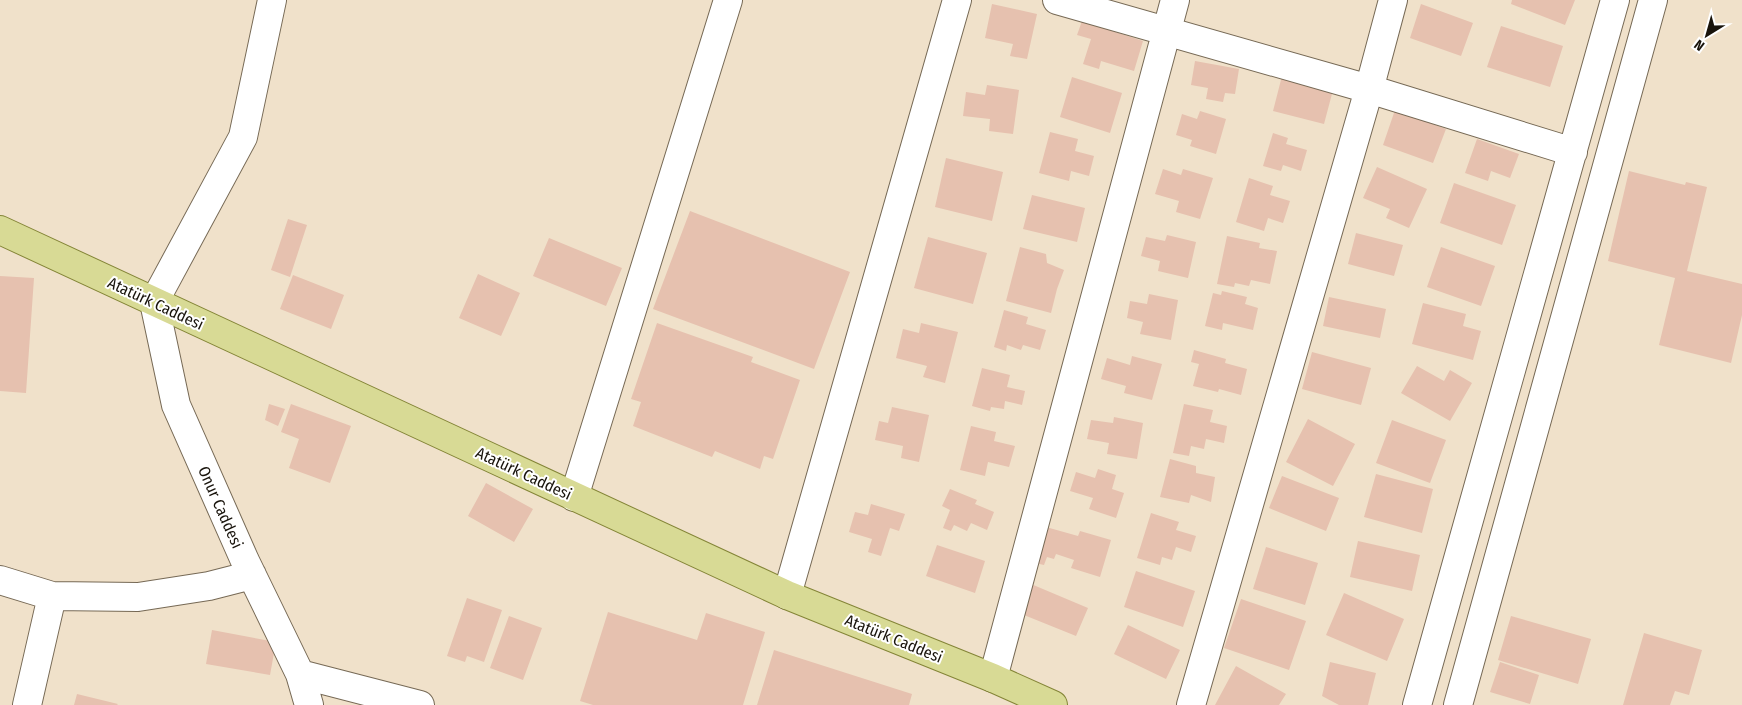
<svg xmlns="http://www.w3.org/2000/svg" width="1742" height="705" viewBox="0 0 1742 705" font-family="'Fira Sans Condensed',sans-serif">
  <rect width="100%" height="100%" fill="#f0e1ca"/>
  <path fill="#e6c1af" d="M1512 0H1575L1565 25 1511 4Z
    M992 4 1037 14 1027 59 1010 56 1013 44 985 38Z
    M1421 4 1473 23 1461 56 1410 38Z
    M1082 21 1143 41 1134 71 1101 61 1099 69 1083 64 1091 39 1077 35Z
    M1501 26 1563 46 1550 87 1487 67Z
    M1195 61 1239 69 1235 94 1225 93 1223 102 1206 99 1208 88 1191 85Z
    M1282 76 1333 90 1324 124 1273 111Z
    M1072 77 1122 93 1110 133 1060 117Z
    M987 85 1019 90 1013 134 989 131 990 119 963 116 966 92 985 95Z
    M1395 110 1446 129 1433 163 1383 145Z
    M1200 111 1226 119 1216 154 1190 146 1192 140 1176 135 1182 114 1197 119Z
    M1050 132 1078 139 1075 151 1094 156 1089 176 1071 171 1069 181 1039 173Z
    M1273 133 1288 138 1286 144 1307 150 1301 171 1283 165 1281 171 1263 166Z
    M1477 139 1519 154 1510 178 1491 171 1488 181 1465 173Z
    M946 158 1003 172 992 221 935 207Z
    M1377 167 1427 189 1409 228 1386 218 1390 209 1363 198Z
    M1163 169 1181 175 1183 169 1213 178 1200 219 1176 212 1179 201 1155 194Z
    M1629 171 1685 185 1686 182 1707 187 1687 271 1742 284V315L1731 363 1659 345 1675 278 1608 261Z
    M1249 178 1273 186 1270 195 1290 201 1283 223 1268 218 1264 231 1236 222Z
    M1454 183 1516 205 1502 245 1440 223Z
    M1032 195 1085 208 1077 242 1023 229Z
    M690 211 850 272 814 369 653 309Z
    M288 219 307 225 290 277 271 270Z
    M1356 233 1403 245 1394 276 1348 264Z
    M1167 235 1196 242 1188 278 1158 271 1160 261 1141 256 1146 237 1165 241Z
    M1227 236 1260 243 1259 248 1277 251 1270 284 1251 280 1249 286 1235 283 1234 287 1217 284Z
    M928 237 987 253 973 304 914 288Z
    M549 238 622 268 606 306 533 276Z
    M1020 247 1046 254 1047 263 1064 270 1057 289 1051 313 1006 301Z
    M1441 247 1495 266 1481 306 1427 287Z
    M478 274 520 293 501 336 459 318Z
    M293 275 344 295 331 329 280 309Z
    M0 276 34 278 26 393 0 391Z
    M1222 291 1247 297 1245 304 1258 308 1253 330 1223 323 1222 330 1205 326 1213 293 1221 295Z
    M1149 294 1178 300 1171 340 1140 334 1143 322 1127 318 1130 301 1147 304Z
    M1329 297 1386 309 1380 338 1323 326Z
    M1423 303 1466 314 1463 326 1481 331 1473 360 1412 344Z
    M1004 310 1028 317 1026 324 1046 330 1040 350 1023 345 1021 350 1007 345 1006 351 994 347Z
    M657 323 753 357 751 362 800 380 773 459 764 456 760 469 715 451 712 457 633 426 641 402 631 399Z
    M921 323 958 332 945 383 923 377 927 366 896 358 903 329 919 333Z
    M1194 350 1226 359 1225 363 1247 369 1241 395 1219 389 1218 392 1193 386 1199 364 1191 362Z
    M1312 352 1371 368 1361 405 1302 389Z
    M1132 356 1162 364 1152 400 1124 393 1126 386 1101 379 1107 358 1130 365Z
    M1417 366 1444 381 1450 370 1472 383 1450 421 1401 393Z
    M982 368 1010 375 1007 387 1025 391 1022 405 1005 401 1004 409 991 407 990 411 972 406Z
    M269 404 285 409 278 426 265 420Z
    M291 404 351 426 330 483 289 468 299 439 281 432Z
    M1184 404 1213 410 1210 422 1227 426 1224 443 1206 439 1204 449 1191 446 1189 456 1173 453Z
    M892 407 929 415 919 462 901 458 903 446 875 440 879 421 888 423Z
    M1114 417 1143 423 1137 459 1107 454 1109 443 1087 439 1091 420 1113 423Z
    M1308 419 1355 444 1333 486 1286 462Z
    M1392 420 1446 440 1430 483 1376 463Z
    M971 426 996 432 994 441 1015 446 1009 467 988 462 985 476 960 470Z
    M1170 459 1196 466V473L1215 477 1211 502 1191 495 1189 503 1160 497Z
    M1098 469 1116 475 1112 489 1124 493 1116 518 1089 509 1093 498 1070 491 1076 472 1095 478Z
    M1376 474 1433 489 1422 533 1364 517Z
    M1282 476 1339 498 1326 531 1269 508Z
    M486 483 533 509 514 542 468 516Z
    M950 489 977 500 975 504 994 512 987 530 971 523 967 531 954 525 951 531 943 528 950 510 942 506Z
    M871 504 905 514 899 531 890 528 881 556 868 552 872 539 849 532 855 512 868 515Z
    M1151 513 1179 522 1176 530 1196 536 1191 552 1176 547 1172 560 1162 557 1160 565 1137 558Z
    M1046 527 1078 536 1080 531 1111 540 1100 577 1071 568 1074 560 1056 554 1054 559 1047 557 1044 565 1035 563Z
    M1358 541 1420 555 1412 591 1350 577Z
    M937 545 985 561 975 593 926 576Z
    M1266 547 1318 563 1305 605 1253 589Z
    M1136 571 1195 591 1183 627 1124 607Z
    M1031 584 1088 608 1076 636 1019 613Z
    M1344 593 1404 619 1387 661 1326 635Z
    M467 598 502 610 484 662 467 656 465 662 447 656Z
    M1241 599 1306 621 1289 670 1224 648Z
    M608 612 697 640 706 613 765 632 743 705H593L580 701Z
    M509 616 542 628 523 680 490 668Z
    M1511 616 1591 639 1578 684 1498 660Z
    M1128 625 1180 650 1166 679 1114 654Z
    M212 630 276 642 270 675 206 664Z
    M1644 633 1702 650 1689 695 1675 691 1670 705H1623Z
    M774 650 912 694 909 705H757Z
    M1330 662 1376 673 1368 705H1339L1322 696Z
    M1500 662 1539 675 1530 704 1490 692Z
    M1236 666 1286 694 1279 705H1215Z
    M77 694 118 704 117 705H74Z"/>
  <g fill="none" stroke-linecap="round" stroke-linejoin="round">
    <g stroke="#766955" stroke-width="30">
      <path id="minor" d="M272 0 243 137 154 302 176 405 245 561 300 674 309 705
        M1057 0 1369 89 1573 152
        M574 497 728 0
        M0 580 52 596 138 597 209 586 252 575
        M787 595 957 0
        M300 674 420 705
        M993 678 1175 0
        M27 705 52 596
        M1191 705 1370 86 1393 0
        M1417 705 1615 0
        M1458 705 1653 0"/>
    </g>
    <g stroke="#848537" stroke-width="30">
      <path id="major" d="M0 230 787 595 993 678 1053 705"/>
    </g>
    <use href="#minor" stroke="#fff" stroke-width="28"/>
    <use href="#major" stroke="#d8da95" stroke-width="28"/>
  </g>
  <g text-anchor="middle" stroke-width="4" stroke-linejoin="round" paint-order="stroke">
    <g font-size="16" fill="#18130b" stroke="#fff">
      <text transform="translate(156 303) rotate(25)" y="6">Atatürk Caddesi</text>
      <text transform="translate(524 473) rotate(25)" y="6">Atatürk Caddesi</text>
      <text transform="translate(221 507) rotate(66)" y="6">Onur Caddesi</text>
      <text transform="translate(894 638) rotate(22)" y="6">Atatürk Caddesi</text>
    </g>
  </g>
  <g transform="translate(1707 35) rotate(217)" stroke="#ffffff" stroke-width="4" paint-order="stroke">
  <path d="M0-4L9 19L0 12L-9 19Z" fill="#18130b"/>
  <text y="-8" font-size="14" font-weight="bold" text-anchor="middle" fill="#18130b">N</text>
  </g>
</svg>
